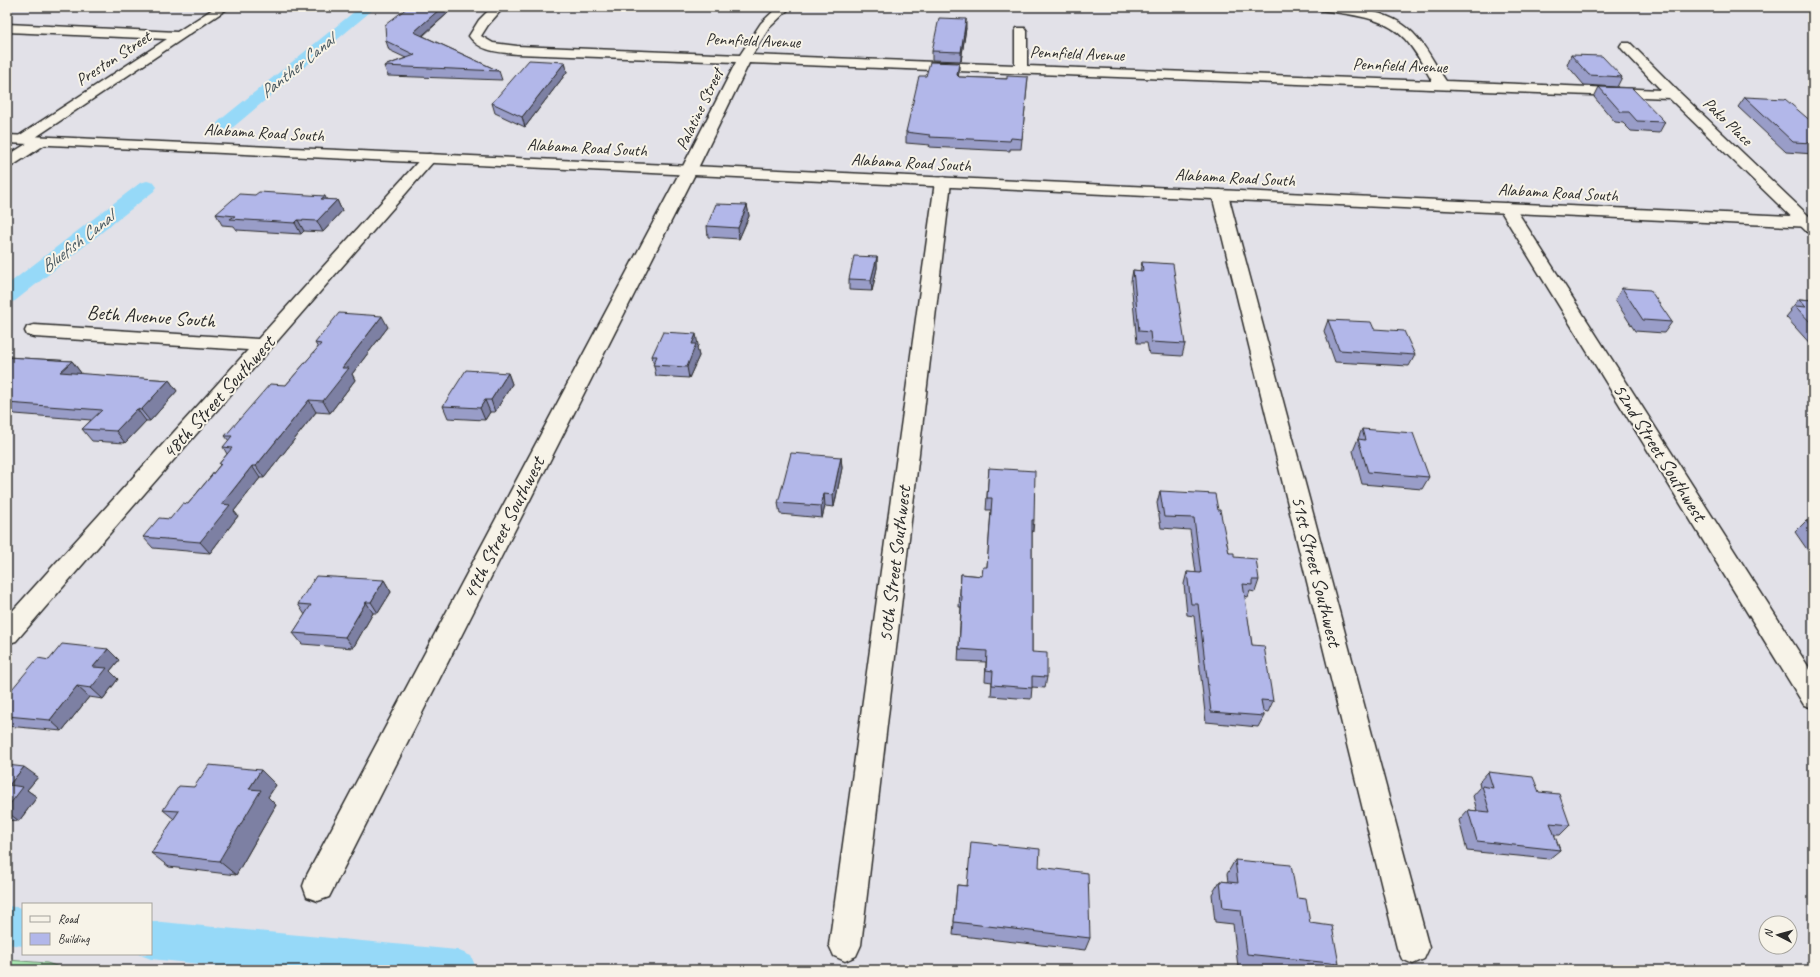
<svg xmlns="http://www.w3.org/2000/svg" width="1820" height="977" viewBox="0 0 1820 977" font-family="Caveat,sans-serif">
  <rect width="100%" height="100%" fill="#e2e1e8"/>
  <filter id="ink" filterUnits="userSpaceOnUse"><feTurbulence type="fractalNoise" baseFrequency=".025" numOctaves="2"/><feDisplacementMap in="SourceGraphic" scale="8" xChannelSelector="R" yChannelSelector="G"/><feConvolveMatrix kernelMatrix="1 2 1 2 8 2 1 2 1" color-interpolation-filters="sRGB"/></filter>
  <g filter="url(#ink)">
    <path fill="#abebb3" stroke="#6b8b6f" d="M7 960 47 963 69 970H7Z"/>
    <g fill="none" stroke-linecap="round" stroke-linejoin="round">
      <path fill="#96d9f8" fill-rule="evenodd" d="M360 7H376L231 129 225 130 219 129 216 125 219 121Z
        M147 181 154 183 157 187 154 191 15 301 7 303V285L140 183Z
        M7 906 23 908V946L7 944Z
        M151 921 457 950 471 956 477 970H257L151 959 138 954H151Z"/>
      <g stroke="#2b2b2b" stroke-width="3">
        <path id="street" d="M216 7H230L27 143H17L15 140 17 137 167 39 7 32V24L177 32Z
          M492 7H504L488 25 481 36 493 43 517 46 740 55 761 23 778 7H791L769 28 752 55 1015 65V31L1017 28H1025L1027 31V66L1432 81C1424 67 1416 51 1405 39 1384 16 1350 15 1321 10L1315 7C1348 7 1389 8 1413 33 1427 47 1435 65 1446 81L1661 90 1622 49 1620 46 1622 43H1630L1678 91 1813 220V234L1807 232 1669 98 749 63 697 170 329 897 318 901 307 897 303 886 307 875 681 170 736 62 517 54C499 52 480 52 469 36L479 20Z
          M41 137 46 138 48 141 46 144 12 166 7 167V156L36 138Z
          M429 154 434 155 436 158 434 161 16 641 7 644V617L248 350 34 337 27 335 25 331 27 327 34 325 258 339 424 155Z
          M943 177 948 179 951 182 861 945 856 956 845 961 834 956 829 945 935 182 938 179Z
          M1220 190 1226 192 1228 195 1429 948 1424 959 1413 964 1402 959 1397 948 1212 195 1214 192Z
          M1507 203 1513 205 1515 208 1813 674V708L1804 705 1499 208 1501 205Z"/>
      </g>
      <g stroke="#2b2b2b" stroke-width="3">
        <path id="secondary" d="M7 135 1813 217V227L7 143Z"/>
      </g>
      <use href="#street" fill="#f7f3e8" fill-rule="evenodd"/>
      <use href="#secondary" fill="#f7f3e8" fill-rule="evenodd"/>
    </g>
    <path fill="#999dc8" stroke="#2b2b2b" d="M408 7H447L448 13 423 36 499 71 502 80 388 76 384 66 406 58 389 50 386 41Z
      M966 28 961 61 932 60V51Z
      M1571 55 1622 77 1617 87 1584 85 1567 65Z
      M565 62 567 72 525 127 495 113 492 103Z
      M959 63 958 76 959 77 1007 79 1028 77 1021 149H1010V151L929 147 930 145 906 143V132L926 76Z
      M1599 87 1665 122 1659 133 1631 131 1623 123 1615 122 1594 97Z
      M1745 97 1813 123V154L1786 152 1738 107Z
      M327 200H337L342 211 323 232 304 231 301 234 237 230 234 226 222 225 216 214Z
      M747 205 749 216 739 239 708 237 707 226Z
      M877 257V268L872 291 849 290V279Z
      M1142 262 1185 344 1182 356 1149 354 1147 343H1137L1131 281 1133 270 1140 271Z
      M1622 288 1672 322 1664 333 1635 331 1615 300Z
      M1799 299 1813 300V347L1786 317 1791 311 1790 310Z
      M1328 320 1374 329 1415 355 1409 366 1335 362 1324 331Z
      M388 327 352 374 355 380 330 413 316 412 264 478H260L234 511 238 516 210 553 153 548 143 537 170 519 188 504 220 465 219 464 227 454 223 447 229 441 225 436 286 385 318 348 315 343Z
      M698 345 697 348 699 356 689 378 656 376 652 356Z
      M7 357 72 361 81 373 80 374 169 380 177 391 150 421H146L125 443 92 441 82 429 91 420 15 414 10 409 7 408Z
      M508 373 512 384 495 412H490L485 420 448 418 443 406Z
      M1362 429 1429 477 1422 489 1362 484 1353 451Z
      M841 457 842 468 834 507 825 506 822 518 780 514 778 503Z
      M989 468 1034 520 1033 532H1032V652L1047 677 1045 688 1032 687 1031 699 991 696 992 682 985 681 986 662 958 661 961 607H959L961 574 982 576 987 567 991 510H986Z
      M1160 491 1218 510 1229 553 1259 580 1255 592 1250 591 1248 597 1244 596 1252 645 1273 701 1268 712 1263 711 1264 716 1258 727 1206 722 1194 616 1187 615 1184 584 1187 572 1196 573 1190 530 1161 528 1157 503Z
      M1806 521H1813V558L1795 532Z
      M384 580 391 592 378 613H373L353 648 302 644 293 633 305 615 298 604Z
      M108 649 119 660 110 671 118 679 103 699 89 697 62 731 7 726V695L49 660Z
      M7 765 38 777 27 790 37 797 19 821 7 820Z
      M1488 772 1539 792 1570 825 1560 835H1554L1560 850 1549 859 1467 851 1459 820 1468 810 1477 811 1473 796 1480 788 1479 782Z
      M276 785 268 797 276 805 236 875 169 867 151 853 174 819 163 810 194 787Z
      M1235 860 1297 898 1310 923 1339 964 1334 970H1266L1238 967 1233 924 1215 922 1212 894 1220 881 1228 882 1227 874Z
      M1039 867 1090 938 1085 950 953 935 957 885 967 886Z"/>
    <path fill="#7d80a3" stroke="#2b2b2b" d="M442 7H447L448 13 417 40 414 32Z
      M966 19V28L961 61V52Z
      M565 62 567 72 525 127 522 117Z
      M959 63V72L957 85V75Z
      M325 196 330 207 321 199Z
      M337 200 342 211 323 232 317 221Z
      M747 205 749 216 739 239 738 228Z
      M298 220 304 231 301 234 295 223Z
      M877 257V268L872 291 871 280Z
      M382 316 388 327 352 374 355 380 330 413 323 401 342 368Z
      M696 334 698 345 697 348 699 356 689 378 687 367 692 344Z
      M72 361 81 373 70 384 60 372Z
      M508 373 512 384 495 412 491 400Z
      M169 380 177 391 150 421 141 410Z
      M309 400 316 412 264 478 256 466Z
      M485 400 490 412 485 420 480 408Z
      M137 409 146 421 125 443 116 431Z
      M841 457 842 468 834 507 833 495Z
      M252 466 260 478 234 511 238 516 210 553 200 542 222 504Z
      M824 494 825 506 822 518 821 506Z
      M384 580 391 592 378 613 371 602Z
      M366 602 373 613 353 648 345 637Z
      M108 649 119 660 110 671 118 679 103 699 91 688 93 667Z
      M77 686 89 697 62 731 50 720Z
      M24 767 38 777 27 790 37 797 19 821 7 812 9 785Z
      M261 770 276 785 268 797 276 805 236 875 219 861 249 789Z"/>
    <path fill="#b2b7e9" stroke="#2b2b2b" d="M408 7H442L414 32 499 71 384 66 415 55 386 41 385 25Z
      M939 18 966 19 961 52 932 51Z
      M1571 55 1602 56 1622 77 1589 75Z
      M529 60 565 62 522 117 492 103Z
      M930 62 959 63 957 75 959 77 1007 79V76L1028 77 1022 139 1011 138 1010 141 930 137V135L906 132 919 76H926Z
      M1599 87 1632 88 1665 122 1637 121 1629 112H1621Z
      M1745 97 1785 99 1813 123V143L1793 142Z
      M259 192 325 196 321 199 337 200 317 221 298 220 295 223 230 219 235 216 216 214 239 194 255 195Z
      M716 204 747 205 738 228 707 226Z
      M854 256 877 257 871 280 849 279Z
      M1142 262 1173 264 1185 344 1151 342 1150 332 1139 331 1133 270 1143 271Z
      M1622 288 1650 290 1672 322 1643 320Z
      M1799 299 1813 300V325L1795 306 1806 307Z
      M339 313 382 316 342 368H349L323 401 309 400 256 466H252L222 504 230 505 200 542 143 537 159 518 170 519 183 503 188 504 221 464H219L232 448 223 447 232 436H225L270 384 286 385 321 344 315 343Z
      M1328 320 1371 322 1374 329 1404 331 1415 355 1339 350Z
      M663 332 696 334 692 344H696L687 367 653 365 657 356H652Z
      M7 357 72 361 60 372 169 380 141 410 137 409 116 431 82 429 102 410 7 403V401L10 398H7Z
      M466 370 508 373 491 400H485L480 408 443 406Z
      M1362 429 1413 433 1429 477 1368 472 1358 439 1365 440Z
      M791 453 841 457 833 495 824 494 821 506 778 503Z
      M989 468 1035 471 1034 520H1032V652L1047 653V677L1032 676V688L992 685 993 671 986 670 987 651 959 649 962 596 960 595 961 574 982 576 983 567H987L992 498H987Z
      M1160 491 1215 494 1218 510H1220L1229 553H1234V557L1256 559 1259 580H1252V585L1243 584 1252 645 1264 646 1273 701 1261 700 1264 716 1211 712 1198 604H1191L1187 572 1201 573 1194 518 1164 517Z
      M1806 521H1813V530Z
      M316 576 384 580 371 602H366L345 637 293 633 311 605 298 604Z
      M62 644 108 649 93 667 107 668 91 688 77 686 50 720 7 716V695L38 658 49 660Z
      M7 765 24 767 9 785 23 787 7 808Z
      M209 765 261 770 249 789 261 790 219 861 151 853 179 811 163 810 179 786 194 787Z
      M1488 772 1533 777 1539 792 1559 794 1570 825 1550 823 1560 850 1477 841 1468 810 1490 812 1482 786 1493 788Z
      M971 842 1040 849 1039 867 1088 873 1090 938 954 922 957 885 967 886Z
      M1235 860 1291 865 1297 898 1306 899 1310 923 1332 926 1339 964 1247 954 1241 910 1223 908 1220 881 1238 883Z"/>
  </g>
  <g text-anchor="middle" stroke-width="4" stroke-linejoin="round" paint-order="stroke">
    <g font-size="17" fill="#2b2b2b" stroke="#f7f3e8">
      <text transform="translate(753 40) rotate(2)" y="6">Pennfield Avenue</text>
      <text transform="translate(1077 53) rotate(2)" y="6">Pennfield Avenue</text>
      <text transform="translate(113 58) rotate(-33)" y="6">Preston Street</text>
      <text transform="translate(1400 65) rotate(2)" y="6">Pennfield Avenue</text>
      <text transform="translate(699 109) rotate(-64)" y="6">Palatine Street</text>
      <text transform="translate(1728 121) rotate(44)" y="6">Pako Place</text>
      <text transform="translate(264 132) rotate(3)" y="6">Alabama Road South</text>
      <text transform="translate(587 147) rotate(3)" y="6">Alabama Road South</text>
      <text transform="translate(911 162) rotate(3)" y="6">Alabama Road South</text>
      <text transform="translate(1235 177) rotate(3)" y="6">Alabama Road South</text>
      <text transform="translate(1558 192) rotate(3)" y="6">Alabama Road South</text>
    </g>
    <g font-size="18" font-style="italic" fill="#46565e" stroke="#f7f3e8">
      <text transform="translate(297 66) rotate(-39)" y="6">Panther Canal</text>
      <text transform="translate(77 242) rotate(-38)" y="6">Bluefish Canal</text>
    </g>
    <g font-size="20" fill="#2b2b2b" stroke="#f7f3e8">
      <text transform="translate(151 316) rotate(4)" y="7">Beth Avenue South</text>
      <text transform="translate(218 397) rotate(-48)" y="7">48th Street Southwest</text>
      <text transform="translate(1660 452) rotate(58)" y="7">52nd Street Southwest</text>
      <text transform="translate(503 528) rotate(-63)" y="7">49th Street Southwest</text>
      <text transform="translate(894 564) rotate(-83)" y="7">50th Street Southwest</text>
      <text transform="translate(1317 571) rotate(76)" y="7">51st Street Southwest</text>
    </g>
  </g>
  <rect width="1820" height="977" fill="none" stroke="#f7f3e8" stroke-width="24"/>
  <rect x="12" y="12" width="1796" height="953" fill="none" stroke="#2b2b2b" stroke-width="1.5" filter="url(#ink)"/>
  <rect x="22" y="903" width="130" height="52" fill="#f7f3e8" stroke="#a5a39c"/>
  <rect x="30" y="916" width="20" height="6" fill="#f7f3e8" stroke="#a5a39c"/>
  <text x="58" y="923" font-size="12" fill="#2b2b2b">Road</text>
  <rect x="30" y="933" width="20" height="12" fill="#b2b7e9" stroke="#a5a39c"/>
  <text x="58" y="943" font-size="12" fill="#2b2b2b">Building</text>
  <g transform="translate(1778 935) rotate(276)"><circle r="19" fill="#f7f3e8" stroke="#a5a39c"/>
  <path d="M0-3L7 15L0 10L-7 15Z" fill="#2b2b2b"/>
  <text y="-6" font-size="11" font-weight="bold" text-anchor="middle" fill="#2b2b2b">N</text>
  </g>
</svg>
